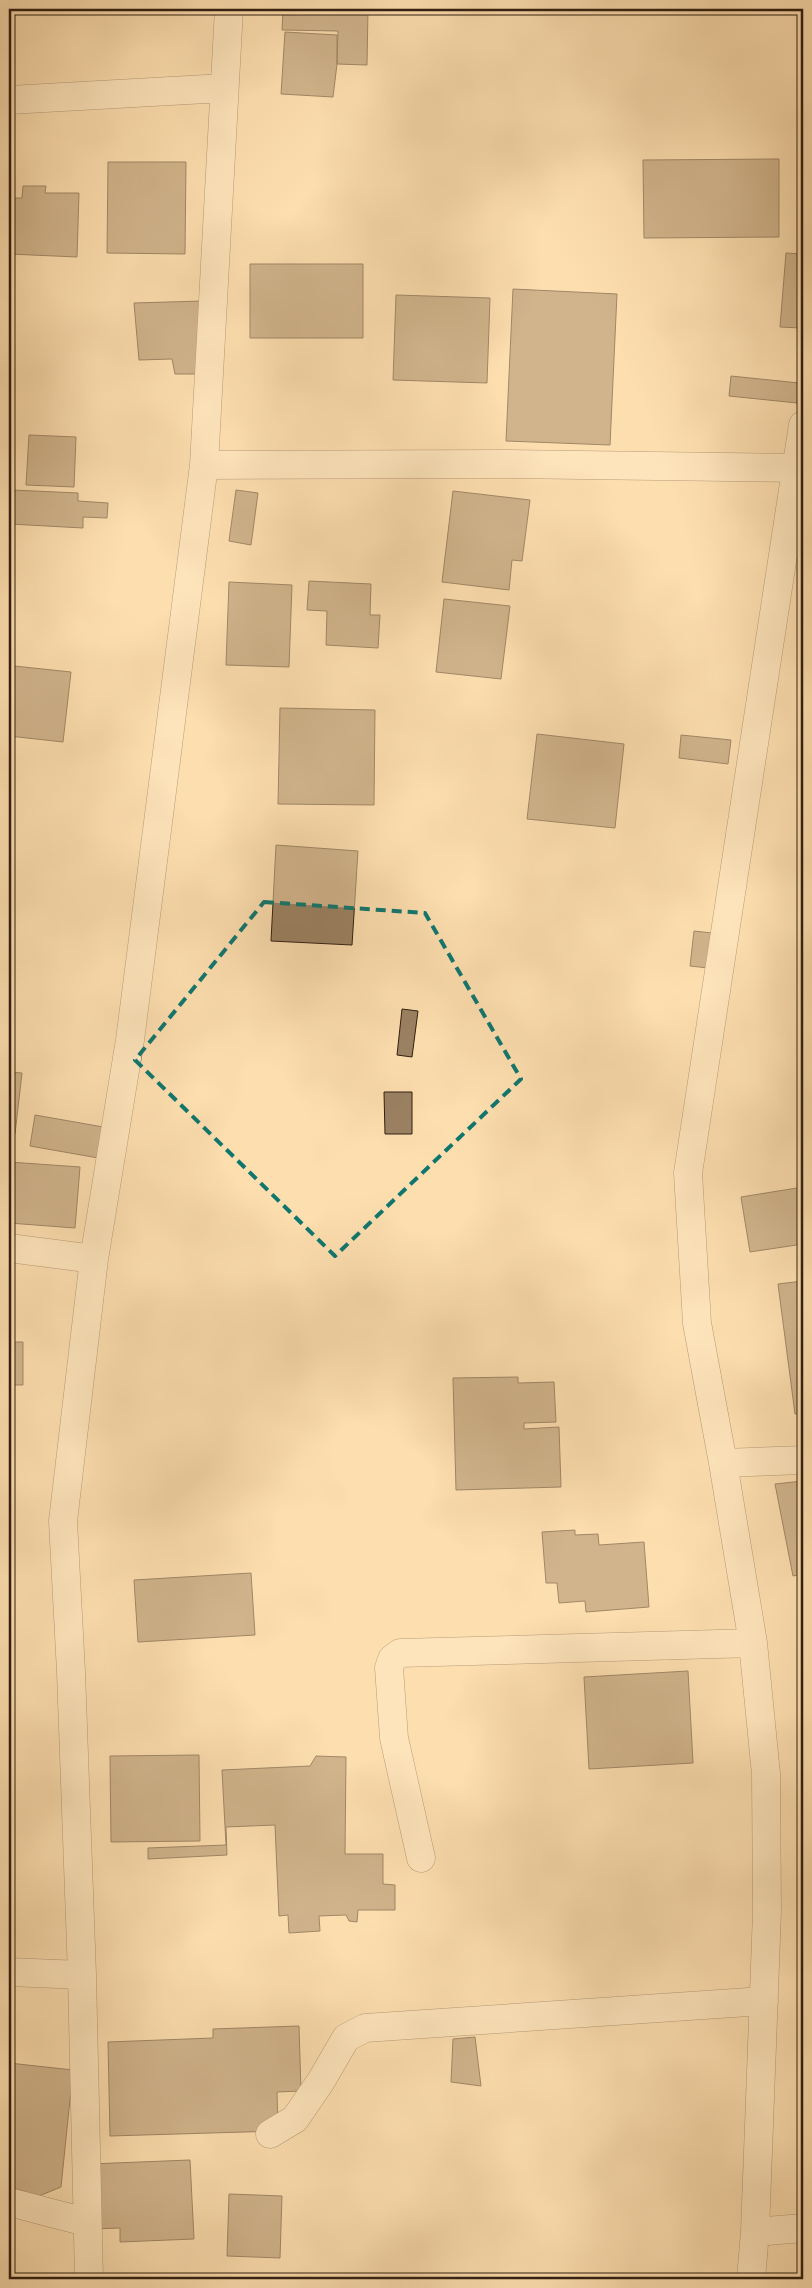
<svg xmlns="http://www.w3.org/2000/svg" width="812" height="2288" viewBox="0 0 812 2288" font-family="'IM FELL Double Pica',serif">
  <rect width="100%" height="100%" fill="#fddeaf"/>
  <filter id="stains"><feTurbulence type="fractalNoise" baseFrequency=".004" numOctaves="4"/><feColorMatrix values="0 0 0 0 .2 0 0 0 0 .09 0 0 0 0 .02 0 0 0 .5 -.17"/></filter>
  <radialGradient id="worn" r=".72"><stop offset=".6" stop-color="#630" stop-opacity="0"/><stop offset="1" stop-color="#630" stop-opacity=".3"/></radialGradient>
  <path fill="#9b8263" stroke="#301f11" d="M109 9H196V11L109 14Z
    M283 9H368L367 65 337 64 338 31 282 30Z
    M285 32 337 35V64L333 97 281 94Z
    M779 159V237L644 238 643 160Z
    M108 162H186L185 254 107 253Z
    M23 186H46L45 193H79L77 257 9 254V198H22Z
    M786 253 803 254 801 328 780 327Z
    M250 264H363V338H250Z
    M513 289 617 294 610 445 506 441Z
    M396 295 490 298 487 383 393 380Z
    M202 301 204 374H175L172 359 139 360 134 303Z
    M731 376 799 383 797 403 729 396Z
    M29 435 76 437 74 487 26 485Z
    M12 490 78 493V501L108 503 107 518 83 517V528L10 524Z
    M236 490 258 493 251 545 229 541Z
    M453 491 530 500 522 561 512 560 509 590 442 582Z
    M309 581 371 584 370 615H380L378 648 326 645 327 611 307 610Z
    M229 582 292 585 289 667 226 665Z
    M444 599 510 606 501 679 436 672Z
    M14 666 71 672 63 742 9 736Z
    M280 708 375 710 374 805 278 804Z
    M537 734 624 744 615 828 527 819Z
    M681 735 731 740 728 764 679 758Z
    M276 845 358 851 352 945 271 941Z
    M694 931 721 934 717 969 690 966Z
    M402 1009 418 1011 412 1057 397 1055Z
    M9 1072 22 1073 15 1134 9 1133Z
    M384 1092H412V1134H385Z
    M35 1115 109 1128 104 1159 30 1146Z
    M9 1162 80 1167 75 1228 9 1223Z
    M803 1187V1244L750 1252 741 1197Z
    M803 1281V1413L795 1414 778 1284Z
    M9 1342H23V1385H9Z
    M518 1377V1383L554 1382 556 1422 524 1423V1429L559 1427 561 1487 456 1490 453 1378Z
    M803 1481V1574L793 1576 775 1484Z
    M575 1530V1535L598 1534 599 1545 644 1542 649 1607 586 1612 585 1601 559 1603 557 1583H546L542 1532Z
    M251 1573 255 1635 138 1642 134 1580Z
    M688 1671 693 1763 589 1769 584 1677Z
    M199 1755 200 1841 111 1842 110 1756Z
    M316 1756 346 1757 345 1854H383V1884L395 1885V1910H358L357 1922 349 1921 346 1915 319 1916 320 1931 289 1933 288 1915 279 1916 275 1825 226 1827 227 1855 148 1859V1848L226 1845 222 1770 310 1766Z
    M299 2026 301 2091 277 2092 278 2131 110 2136 108 2042 213 2038V2029Z
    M475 2037 481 2086 451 2082 453 2039Z
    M9 2063 73 2070 61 2187 39 2196 9 2187Z
    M190 2160 194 2239 120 2242V2228L93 2229 90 2164Z
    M229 2194 282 2196 280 2258 227 2256Z"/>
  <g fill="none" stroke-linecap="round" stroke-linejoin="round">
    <g stroke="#634f38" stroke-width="29">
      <path id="street" d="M9 100 224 88
        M204 465 501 464 803 468
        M9 1248 94 1259
        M723 1463 803 1460
        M421 1858 394 1738 389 1668 392 1659 400 1653 753 1643
        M9 1972 82 1975
        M270 2134 295 2119 321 2081 346 2038 365 2028 764 2001
        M9 2202 86 2222
        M755 2232 803 2228
        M89 2279 82 1975 71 1672 63 1521 94 1259 130 1040 204 465 229 9
        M751 2279 755 2232 767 1912 766 1774 753 1643 723 1463 697 1323 688 1173 803 425"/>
    </g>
    <use href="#street" stroke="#feeacb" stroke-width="28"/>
  </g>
  <path d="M0 0H812V2288H0ZM264 902 425 913 521 1079 335 1256 135 1060Z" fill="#fddeaf" fill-opacity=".55" fill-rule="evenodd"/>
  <path fill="none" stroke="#0f766e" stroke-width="4" stroke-dasharray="10 6" stroke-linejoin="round" d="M264 902 425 913 521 1079 335 1256 135 1060Z"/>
  <rect width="812" height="2288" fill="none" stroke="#fddeaf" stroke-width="30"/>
  <rect x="10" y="10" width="792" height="2268" fill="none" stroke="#301f11" stroke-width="2.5"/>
  <rect x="15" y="15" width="782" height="2258" fill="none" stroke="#301f11"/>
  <rect width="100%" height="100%" filter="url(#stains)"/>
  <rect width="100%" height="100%" fill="url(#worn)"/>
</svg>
